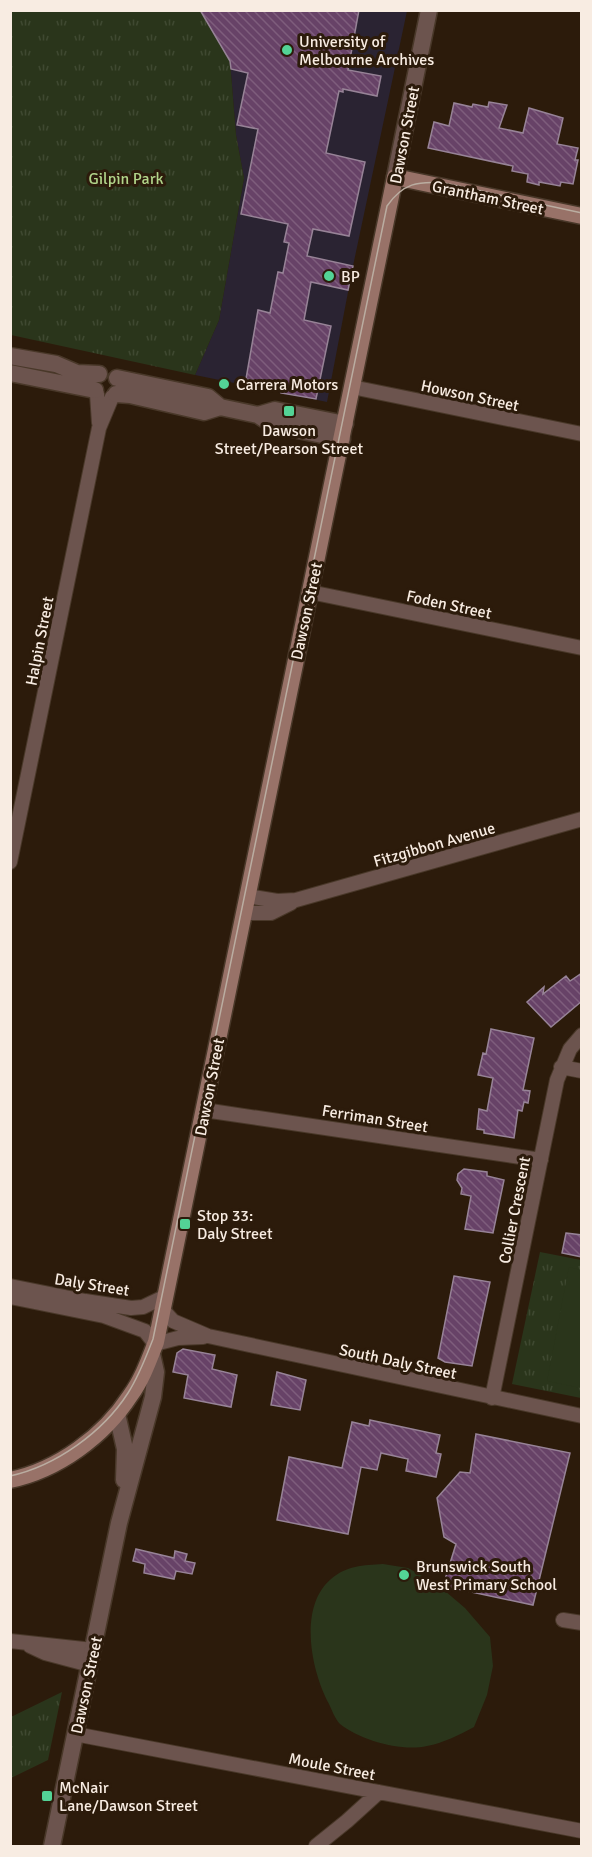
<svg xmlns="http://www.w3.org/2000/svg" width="592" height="1857" viewBox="0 0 592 1857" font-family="Signika,sans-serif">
  <defs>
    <pattern id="grass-tufts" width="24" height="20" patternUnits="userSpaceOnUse" patternTransform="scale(1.5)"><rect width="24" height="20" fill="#2a351b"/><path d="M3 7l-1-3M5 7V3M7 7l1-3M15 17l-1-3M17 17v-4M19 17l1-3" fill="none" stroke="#3f4931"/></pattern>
    <pattern id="building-back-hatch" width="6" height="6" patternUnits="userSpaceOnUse" patternTransform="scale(1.5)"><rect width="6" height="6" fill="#674267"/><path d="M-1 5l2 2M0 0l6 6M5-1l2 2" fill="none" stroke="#7e5d7c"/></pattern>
  </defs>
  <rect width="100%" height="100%" fill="#2c1b0b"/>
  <path fill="#2a2332" d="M200 11H407L353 266 327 402 195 375 219 320 244 178 236 135 230 61Z"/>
  <path fill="url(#grass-tufts)" d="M10 11H200L230 61 236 135 244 178 219 320 195 375 11 335Z
    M540 1252 581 1260V1398L512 1384Z
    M62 1692 48 1760 11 1778V1717Z"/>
  <path fill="#2a351b" d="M569 1267 581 1270V1388L547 1381Z
    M383 1564 408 1568 438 1585 465 1608 490 1637 493 1666 487 1695 474 1727C459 1735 443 1743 427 1746 401 1752 360 1740 340 1724 335 1719 332 1710 329 1704 311 1671 298 1607 331 1579 346 1566 363 1565 383 1564Z"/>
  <path fill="url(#building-back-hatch)" stroke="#978397" stroke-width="1.5" d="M200 10H359L348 70 381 76 377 96 343 89V92L339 91 326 153 365 162 349 236 313 229 307 256 353 266 348 290 311 282 304 320 331 326 316 399 281 393 282 386 246 379 258 310 270 313 278 272 283 273 289 243 284 242 288 224 241 214 258 129 237 125 248 73 231 69 230 61Z
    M489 102 507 105 499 128 523 133 529 108 563 118 557 144 578 148 575 160H578L573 184 561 182 560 186 539 182V185L527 182 528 174 512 171 513 166 428 148 434 122 449 126 454 103 472 107 473 104 488 107Z
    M582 973V1001L551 1027 527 1002 544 987 543 994 566 976 570 981Z
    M491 1029 534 1038 523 1090 530 1091 528 1103 524 1102 522 1111 518 1110 514 1138 484 1133V1130L477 1129 479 1109 487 1111 493 1078 478 1075 483 1053 486 1054Z
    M464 1169 487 1172V1176L504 1180 493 1233 465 1229 471 1196 461 1194 462 1188 457 1180 458 1174Z
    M566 1233 582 1235V1257L562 1253Z
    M454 1276 490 1282 472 1366 445 1362 438 1358Z
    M183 1349 215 1355 212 1369 237 1375 231 1407 184 1398 188 1375 173 1372 177 1353Z
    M277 1372 306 1380 300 1410 271 1405Z
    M370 1420 440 1435 436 1453 441 1454 436 1477 406 1471 408 1459 381 1453 377 1470 361 1467 348 1534 277 1520 289 1457 342 1468 352 1422 369 1426Z
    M476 1434 570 1453 533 1605 443 1586 456 1544 444 1537 437 1498 460 1472 470 1473Z
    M136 1549 174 1558 175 1551 187 1554 185 1561 195 1563 192 1574 176 1571 174 1579 144 1573 145 1564 133 1561Z"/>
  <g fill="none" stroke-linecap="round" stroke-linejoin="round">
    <g stroke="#493829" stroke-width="16">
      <path id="minor" d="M352 387 582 434
        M97 394 99 423
        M310 592 582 648
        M10 862 99 428 112 397
        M248 896 277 901 296 900 582 819
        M245 913H271L291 903
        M561 1067 582 1071
        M204 1110 541 1160
        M10 1286 85 1301 131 1308 143 1307 166 1296
        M10 1297 104 1316 145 1331 155 1344 178 1338 203 1337
        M163 1310 173 1321 208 1336 582 1416
        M492 1398 557 1080 570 1049 582 1035
        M563 1620 582 1623
        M10 1641 93 1650
        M30 1646 45 1653 90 1665
        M75 1734 582 1831
        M316 1846 347 1821 379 1792"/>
    </g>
    <g stroke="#493829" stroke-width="19">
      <path id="tertiary" d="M395 177 429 10
        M10 356 56 364 77 373 99 374
        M10 373 95 390
        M117 378 208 397 220 407 258 415 273 425 342 439
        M116 394 130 395 204 412 220 407
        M258 415 275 410 345 424
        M117 1414 125 1449 124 1480
        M52 1846 119 1523 153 1397 156 1372 152 1354"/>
    </g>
    <g stroke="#493829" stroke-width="19">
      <path id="secondary" d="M10 1480C58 1470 104 1436 130 1396 142 1380 149 1360 156 1342L395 177 582 216"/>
    </g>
    <use href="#minor" stroke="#6c544e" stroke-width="14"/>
    <use href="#tertiary" stroke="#6c544e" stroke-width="16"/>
    <use href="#secondary" stroke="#987268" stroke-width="16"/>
    <path stroke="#baada1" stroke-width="1.5" d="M10 1476C56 1466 103 1432 128 1393 139 1376 146 1357 153 1339L387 206C403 183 418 181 444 183L582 213"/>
  </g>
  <g fill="#53d396" stroke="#2c1b0b" stroke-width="2">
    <circle cx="287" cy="50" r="6"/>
    <circle cx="329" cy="276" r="6"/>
    <circle cx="224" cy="384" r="6"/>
    <rect x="283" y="405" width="12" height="12" rx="3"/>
    <rect x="179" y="1218" width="12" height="12" rx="3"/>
    <circle cx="404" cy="1575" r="6"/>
    <rect x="41" y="1790" width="12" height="12" rx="3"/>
  </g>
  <g text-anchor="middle" stroke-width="6" stroke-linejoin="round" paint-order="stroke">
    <g font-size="16" fill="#f8ece2" stroke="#2c1b0b" text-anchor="start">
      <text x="299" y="47">University of<tspan x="299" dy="18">Melbourne Archives</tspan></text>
      <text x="341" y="282">BP</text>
      <text x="236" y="390">Carrera Motors</text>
      <text x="289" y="436" text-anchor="middle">Dawson<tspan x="289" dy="18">Street/Pearson Street</tspan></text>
      <text x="197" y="1221">Stop 33:<tspan x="197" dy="18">Daly Street</tspan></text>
      <text x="416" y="1572">Brunswick South<tspan x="416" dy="18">West Primary School</tspan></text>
      <text x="59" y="1793">McNair<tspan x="59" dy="18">Lane/Dawson Street</tspan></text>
    </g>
    <g font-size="16" fill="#f8ece2" stroke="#2c1b0b">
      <text transform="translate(404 135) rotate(-79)" y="6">Dawson Street</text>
      <text transform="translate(488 197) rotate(12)" y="6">Grantham Street</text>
      <text transform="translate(470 395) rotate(12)" y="6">Howson Street</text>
      <text transform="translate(449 604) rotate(12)" y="6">Foden Street</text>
      <text transform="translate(306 611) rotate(-78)" y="6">Dawson Street</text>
      <text transform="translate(39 641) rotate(-79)" y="6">Halpin Street</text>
      <text transform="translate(434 844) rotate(-16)" y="6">Fitzgibbon Avenue</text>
      <text transform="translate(209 1087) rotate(-79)" y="6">Dawson Street</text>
      <text transform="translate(375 1118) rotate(9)" y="6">Ferriman Street</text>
      <text transform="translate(514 1210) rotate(-79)" y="6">Collier Crescent</text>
      <text transform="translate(92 1284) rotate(9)" y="6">Daly Street</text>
      <text transform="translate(398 1361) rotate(12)" y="6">South Daly Street</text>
      <text transform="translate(86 1685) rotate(-78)" y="6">Dawson Street</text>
      <text transform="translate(332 1766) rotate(11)" y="6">Moule Street</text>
    </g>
    <g font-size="16" fill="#b2d58a" stroke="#2c1b0b">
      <text x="126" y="184">Gilpin Park</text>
    </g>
  </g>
  <rect width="592" height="1857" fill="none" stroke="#f8ece2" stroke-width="24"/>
</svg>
